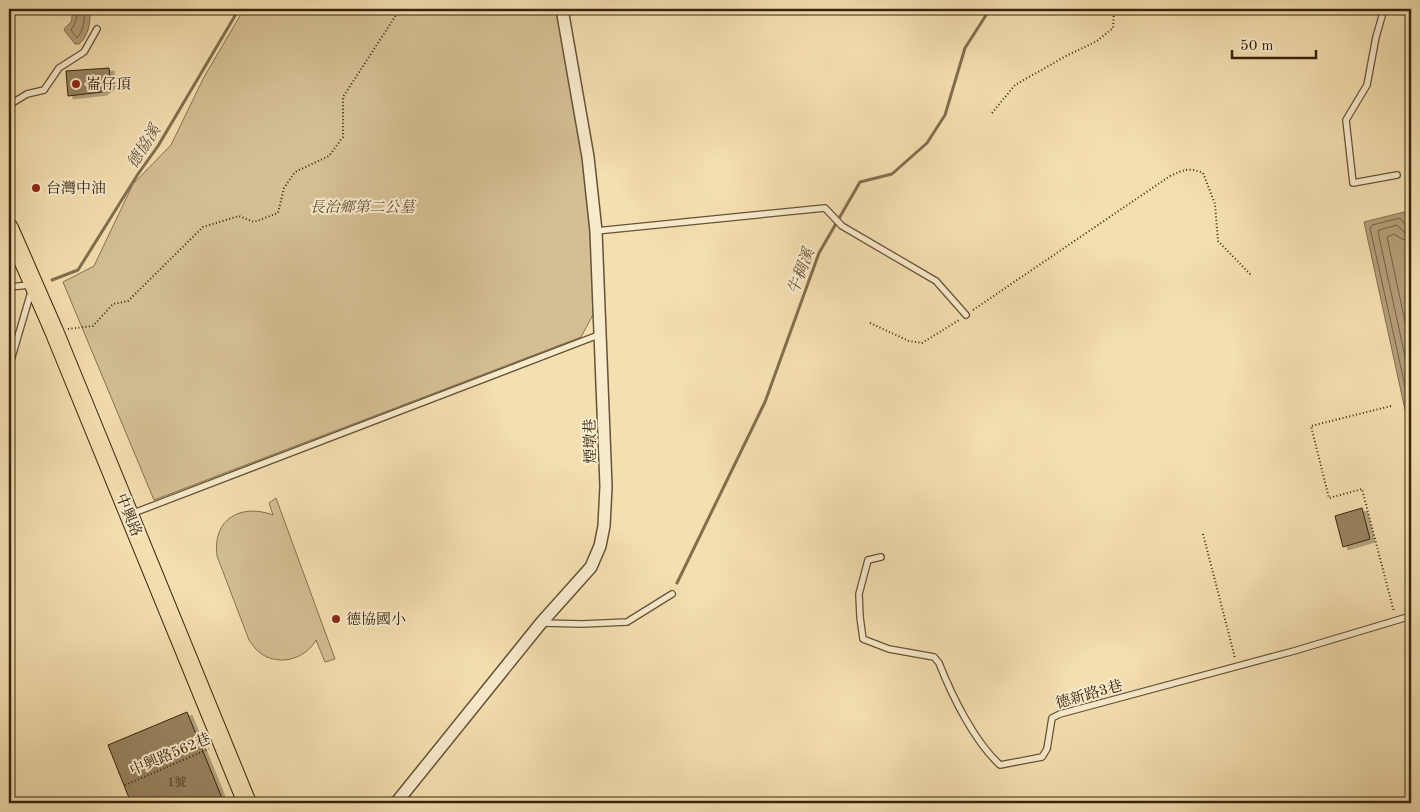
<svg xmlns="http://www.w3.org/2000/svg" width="1420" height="812" viewBox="0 0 1420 812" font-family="'Old Standard TT','Noto Serif TC',serif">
  <defs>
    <filter id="shadow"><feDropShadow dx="5" dy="3" stdDeviation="0" flood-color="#0004"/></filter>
  </defs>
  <rect width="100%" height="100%" fill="#f4dfb0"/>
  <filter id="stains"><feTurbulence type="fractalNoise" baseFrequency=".004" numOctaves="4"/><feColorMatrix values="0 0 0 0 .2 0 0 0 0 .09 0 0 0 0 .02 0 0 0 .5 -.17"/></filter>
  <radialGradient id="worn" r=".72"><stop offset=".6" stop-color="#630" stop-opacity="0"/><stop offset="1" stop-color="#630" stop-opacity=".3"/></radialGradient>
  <path fill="#d4bf94" stroke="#867250" d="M244 9H559L585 163 595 311 581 337 154 500 63 282 94 266 133 184 171 145 204 77Z
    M276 498 335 659 325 662 316 640C305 660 277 667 259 652 255 649 252 644 249 640L217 556C212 519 241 503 273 515L269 503Z"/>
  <path fill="#b49f79" stroke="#826e4e" d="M72 9H89C92 20 88 37 79 44H75L64 30C66 25 68 26 71 22 73 18 71 13 72 9Z
    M1404 212 1411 227V437L1364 222Z"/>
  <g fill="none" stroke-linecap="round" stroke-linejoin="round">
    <path stroke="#766243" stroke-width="1" d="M76 9C78 18 76 22 71 30L77 38C84 31 85 18 84 9
      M1411 227 1406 226 1400 218 1372 225 1370 228 1411 413
      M1411 234 1404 232 1397 225 1379 230 1378 232 1411 384
      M1411 241 1402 239 1394 234 1387 237 1411 350"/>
    <path stroke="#826e4e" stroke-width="3" d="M52 280 78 270 138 174 158 146 239 9
      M677 583 765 402 819 253 860 182 892 174 927 143 945 115 965 48 990 9"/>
  </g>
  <path fill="#998562" stroke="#37240d" filter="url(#shadow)" d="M109 68 111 85 102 92 68 96 66 71Z
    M1362 508 1370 539 1343 547 1335 516Z
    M187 712 224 803H131L108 745Z"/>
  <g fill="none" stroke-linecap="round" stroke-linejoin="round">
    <g stroke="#665336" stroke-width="8">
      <path id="lane" d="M1384 9 1376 37 1367 85 1346 120 1353 183 1397 175
        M9 105 27 94 44 90 59 68 84 52 97 29
        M596 231 825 208 842 226 936 281 966 315
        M9 287 30 285
        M9 367 31 292
        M131 514 601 334
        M881 557 868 560 859 594 860 617 863 639 889 649 934 657 939 663C952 696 974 741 1000 765L1042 757 1047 749 1052 718 1060 714 1294 651 1411 616
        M543 623 582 624 627 622 672 594"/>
    </g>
    <g stroke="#665336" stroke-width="14">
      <path id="street" d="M396 803 541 623 591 567 600 546 604 526 606 486 596 231 588 157 562 9"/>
    </g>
    <g stroke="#37240d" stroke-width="20">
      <path id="primary" d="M9 228 54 331 247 803"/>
    </g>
    <path stroke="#37240d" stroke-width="2" stroke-dasharray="1 2.5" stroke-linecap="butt" d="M992 113 1015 85 1066 56 1097 41 1113 28 1114 12 1120 9
      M973 310 1170 176C1183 170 1190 167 1203 173L1215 204 1218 241 1251 275
      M870 323 909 341 922 343 959 320
      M68 329 93 326 113 304 128 301 203 227 239 216 254 222 278 213 284 188 295 172 329 156 343 137V97L400 9
      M1391 406 1311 426 1329 498 1362 489 1394 612
      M1203 534 1235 658
      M125 785 209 749"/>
    <use href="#lane" stroke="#f8eacc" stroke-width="5.5"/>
    <use href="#street" stroke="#f8eacc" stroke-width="11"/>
    <use href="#primary" stroke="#f4dfb0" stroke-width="18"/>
  </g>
  <g fill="#8f2418" stroke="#f8eacc" stroke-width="2">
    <circle cx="76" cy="84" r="5"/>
    <circle cx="36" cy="188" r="5"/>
    <circle cx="336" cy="619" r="5"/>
  </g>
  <g text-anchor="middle" stroke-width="4" stroke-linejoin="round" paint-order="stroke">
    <g font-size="12" fill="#503c22">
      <text x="177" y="786">1號</text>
    </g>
    <g font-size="15" fill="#37240d" stroke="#f8eacc" text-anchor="start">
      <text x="86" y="89">崙仔頂</text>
      <text x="46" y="193">台灣中油</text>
      <text x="346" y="624">德協國小</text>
    </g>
    <g font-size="15" font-style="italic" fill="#5e4b2f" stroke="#f8eacc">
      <text x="362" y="212">長治鄉第二公墓</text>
    </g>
    <g font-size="15" fill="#37240d" stroke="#f8eacc">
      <text transform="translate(590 441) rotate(-91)" y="5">煙墩巷</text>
      <text transform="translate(129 515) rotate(68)" y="5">中興路</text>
      <text transform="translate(1089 694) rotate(-16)" y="5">德新路3巷</text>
      <text transform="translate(170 754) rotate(-23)" y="5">中興路562巷</text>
    </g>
    <g font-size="16" font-style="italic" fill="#634f33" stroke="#f8eacc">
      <text transform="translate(143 146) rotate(-58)" y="6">德協溪</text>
      <text transform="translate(800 271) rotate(-69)" y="6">牛稠溪</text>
    </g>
  </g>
  <rect width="1420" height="812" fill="none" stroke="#f4dfb0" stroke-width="30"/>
  <rect x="10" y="10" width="1400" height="792" fill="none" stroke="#37240d" stroke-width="2.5"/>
  <rect x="15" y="15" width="1390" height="782" fill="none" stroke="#37240d"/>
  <path d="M1232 50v8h84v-8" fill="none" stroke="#37240d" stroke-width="2.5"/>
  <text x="1240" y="50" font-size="15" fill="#37240d" stroke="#f8eacc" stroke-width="4" paint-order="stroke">50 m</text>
  <rect width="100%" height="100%" filter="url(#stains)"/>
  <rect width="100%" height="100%" fill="url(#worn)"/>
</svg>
